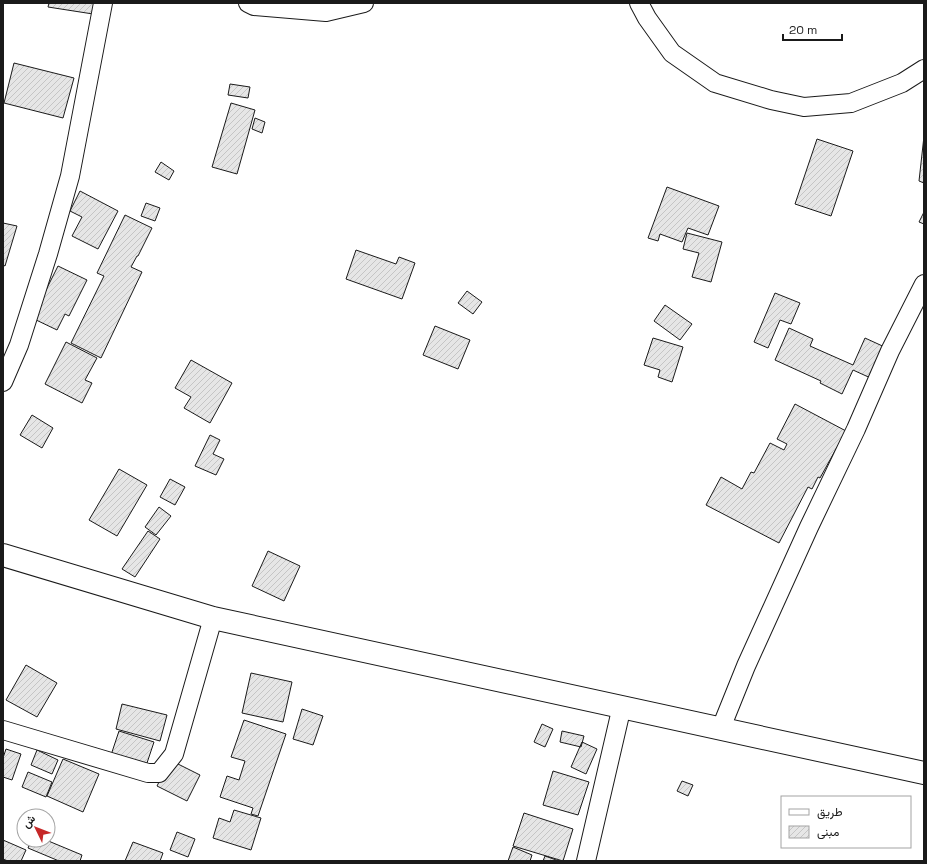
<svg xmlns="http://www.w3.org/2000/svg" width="927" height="864" viewBox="0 0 927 864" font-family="'Space Grotesk',Vazirmatn,sans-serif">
  <defs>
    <pattern id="building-hatch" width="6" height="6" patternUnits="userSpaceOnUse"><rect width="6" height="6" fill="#e6e6e6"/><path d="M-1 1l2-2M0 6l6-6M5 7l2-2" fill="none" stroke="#c5c5c5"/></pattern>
  </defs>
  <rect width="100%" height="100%" fill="#fff"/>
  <path fill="url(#building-hatch)" stroke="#1a1a1a" d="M49 3H95L93 14 48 7Z
    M14 63 74 78 63 118 4 103Z
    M230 84 250 87 248 98 228 95Z
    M231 103 255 110 237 174 212 167Z
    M255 118 265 122 262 133 252 129Z
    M924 136V183L919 181Z
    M817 139 853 151 831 216 795 204Z
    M161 162 174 171 169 180 155 172Z
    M667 187 719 206 708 235 688 228 682 242 660 234 658 241 648 238Z
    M80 191 118 211 98 249 72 236 82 217 70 211Z
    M146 203 160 208 155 221 141 216Z
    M924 212V224L919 222Z
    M125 215 152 228 138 256H137L131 267 142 272 101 358 71 343 104 276 97 273Z
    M3 223 17 226 5 266 3 265Z
    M687 233 722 242 711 282 692 277 699 253 683 249Z
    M356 250 396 264 399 257 415 263 402 299 346 279Z
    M58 266 87 280 69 316 65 314 57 330 32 318Z
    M467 291 482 302 473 314 458 303Z
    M775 293 800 303 791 324 780 320 768 348 754 342Z
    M665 305 692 324 680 340 654 321Z
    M435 326 470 340 458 369 423 355Z
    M789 328 813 339 810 346 853 365 865 338 889 349 875 380 853 370 842 394 820 383 821 381 775 360Z
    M653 338 683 347 672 382 658 377 660 370 644 365Z
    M66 342 97 358 85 380 92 383 82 403 45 384Z
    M191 360 232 383 210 423 184 408 191 397 175 388Z
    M795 404 846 431 820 478 818 477 812 489 808 487 779 543 706 505 721 477 742 489 751 472 754 473 770 443 784 450 787 444 777 439Z
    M32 415 53 428 42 448 20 435Z
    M210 435 220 440 213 454 224 459 216 475 195 466Z
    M119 469 147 485 117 536 89 520Z
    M170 479 185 487 175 505 160 497Z
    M159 507 171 516 156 535 145 527Z
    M148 531 160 539 135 577 122 569Z
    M268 551 300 566 284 601 252 586Z
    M26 665 57 683 37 717 6 700Z
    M251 673 292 682 283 722 242 713Z
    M122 704 167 715 160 741 116 729Z
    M302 709 323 716 313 745 293 739Z
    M244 720 286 734 258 816 251 814 253 808 220 797 227 776 239 780 245 761 231 757Z
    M542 724 553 729 545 747 534 742Z
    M119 731 154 742 146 766 111 755Z
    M562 731 584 736 581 747 560 742Z
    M582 742 597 749 586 774 571 767Z
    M6 749 21 754 12 780 3 777V758Z
    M37 750 58 760 52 774 31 765Z
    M63 759 99 774 83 812 47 796Z
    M170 760 200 775 187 801 157 786Z
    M553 771 589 782 578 815 543 805Z
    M28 772 52 782 46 797 22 787Z
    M682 781 693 785 688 796 677 791Z
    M234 810 261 818 251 850 213 838 219 818 230 822Z
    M524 813 573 829 563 861 513 846Z
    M177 832 195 839 188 857 170 850Z
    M3 840 26 850 21 861H8L3 859Z
    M31 840H46L82 855 80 861H59L28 848Z
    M133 842 163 853 160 861H125Z
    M513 847 532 855 530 861H508Z
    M545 856 559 861H543Z"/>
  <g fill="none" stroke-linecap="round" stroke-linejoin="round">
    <g stroke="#1a1a1a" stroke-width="20">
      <path id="street" d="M248 3 254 6 326 12 364 3
        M639 3 647 18 672 53 715 83 771 100 804 107 851 103 902 83 924 69
        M3 382 19 345 48 254 70 176 103 3
        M721 728 746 666 809 527 856 429 890 351 924 284
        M3 730 148 773H159L174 754 213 618
        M586 861 622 706"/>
    </g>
    <g stroke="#1a1a1a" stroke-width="24">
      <path id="secondary" d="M3 555 213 618 924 773"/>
    </g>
    <use href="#street" stroke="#fff" stroke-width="18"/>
    <use href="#secondary" stroke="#fff" stroke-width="22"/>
  </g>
  <rect width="927" height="864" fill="none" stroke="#1a1a1a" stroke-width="8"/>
  <rect x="781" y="796" width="130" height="52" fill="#ffffff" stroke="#a3a3a3"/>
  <rect x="789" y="809" width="20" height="6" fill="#ffffff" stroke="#a3a3a3"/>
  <text x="817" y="816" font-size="12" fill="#1a1a1a">طريق</text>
  <rect x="789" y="826" width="20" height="12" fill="url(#building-hatch)" stroke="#a3a3a3"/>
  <text x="817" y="836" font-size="12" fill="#1a1a1a">مبنى</text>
  <g transform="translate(36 828) rotate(313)"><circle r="19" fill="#ffffff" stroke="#a3a3a3"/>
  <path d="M0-3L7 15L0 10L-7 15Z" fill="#c62828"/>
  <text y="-6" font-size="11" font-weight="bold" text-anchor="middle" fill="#1a1a1a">ش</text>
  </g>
  <path d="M783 34v6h59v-6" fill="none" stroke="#1a1a1a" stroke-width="2"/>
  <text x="789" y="34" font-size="12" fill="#1a1a1a" stroke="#ffffff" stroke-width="3" paint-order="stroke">20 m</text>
</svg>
